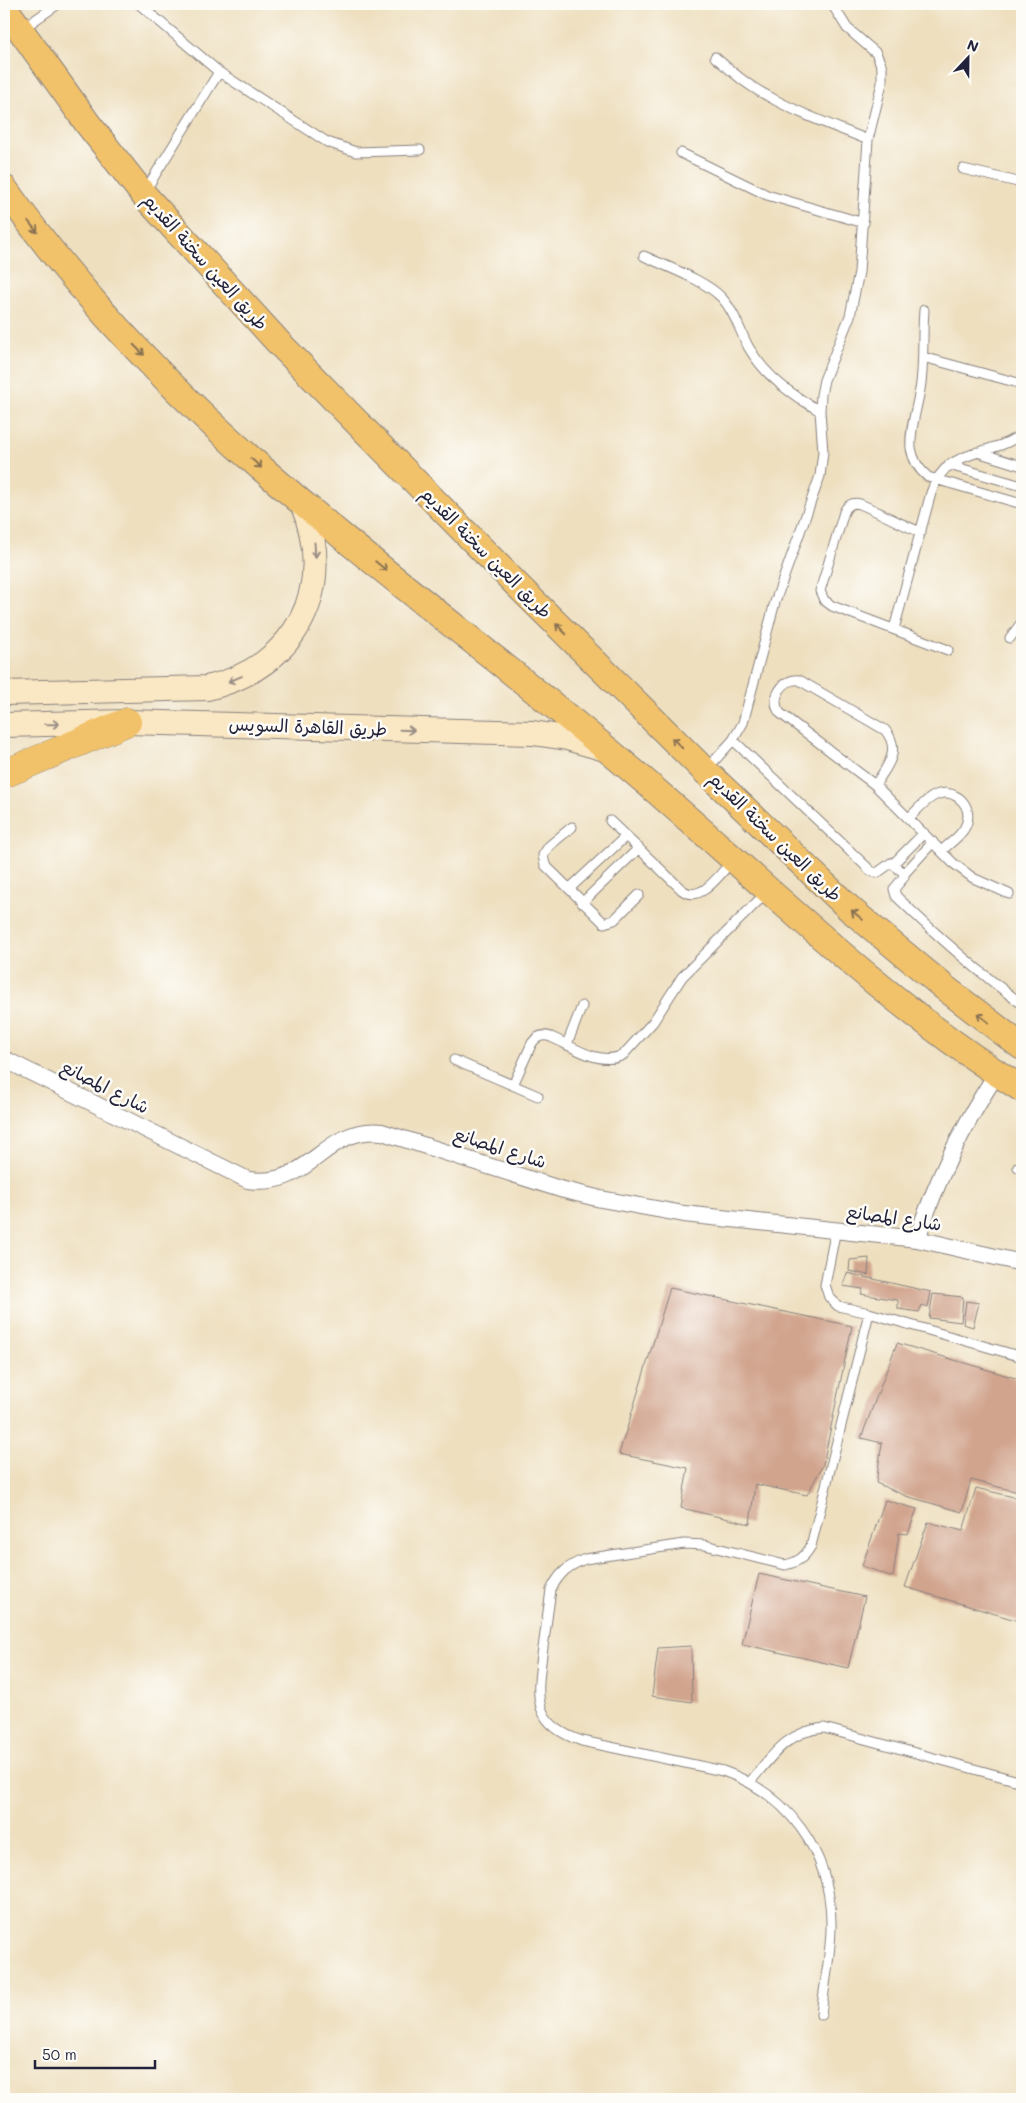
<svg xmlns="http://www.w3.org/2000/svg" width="1026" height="2103" viewBox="0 0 1026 2103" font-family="Mali,'Playpen Sans Arabic',sans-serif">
  <rect width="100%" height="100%" fill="#fdfcf7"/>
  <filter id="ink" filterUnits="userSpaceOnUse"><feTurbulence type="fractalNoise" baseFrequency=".02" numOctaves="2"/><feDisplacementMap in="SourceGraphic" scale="10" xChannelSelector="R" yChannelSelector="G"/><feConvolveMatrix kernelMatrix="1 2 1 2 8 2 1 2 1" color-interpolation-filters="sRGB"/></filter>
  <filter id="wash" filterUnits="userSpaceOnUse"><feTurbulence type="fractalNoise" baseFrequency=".0096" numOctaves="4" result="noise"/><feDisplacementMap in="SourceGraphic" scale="20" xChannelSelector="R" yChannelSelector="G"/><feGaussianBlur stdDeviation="1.12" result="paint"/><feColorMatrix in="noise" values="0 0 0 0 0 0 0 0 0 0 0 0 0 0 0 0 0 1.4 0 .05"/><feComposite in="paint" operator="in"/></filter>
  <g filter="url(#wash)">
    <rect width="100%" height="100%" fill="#eedfbf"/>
    <g id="blocks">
      <path fill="#d1a48e" d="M869 1258 868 1275 849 1271 850 1260Z
        M847 1273 931 1292 928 1307 922 1305 919 1312 898 1309V1300L861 1294 863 1289 843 1286Z
        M670 1288 852 1326 823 1465 807 1495 755 1484 750 1524 681 1508 688 1468 619 1454Z
        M933 1294 963 1297 961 1322 929 1318Z
        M966 1301 979 1303 973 1327 963 1324Z
        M897 1343 1022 1380V1493L971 1480 962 1512 906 1496 876 1483 882 1443 861 1438Z
        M976 1488 1022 1499V1622L905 1587 928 1522 963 1531Z
        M885 1500 917 1509 908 1534 899 1533 893 1577 862 1566Z
        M759 1574 865 1597 848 1668 742 1644Z
        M691 1646 692 1702 652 1696 658 1648Z"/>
    </g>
  </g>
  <g filter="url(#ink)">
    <use href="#blocks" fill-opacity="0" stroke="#88807d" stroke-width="1"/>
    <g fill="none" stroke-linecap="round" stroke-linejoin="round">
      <g stroke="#88807d" stroke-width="11">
        <path id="service" d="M139 4 219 72 327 142 356 152 420 150
          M22 29 58 4
          M715 57C731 71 748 86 768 96 799 114 834 126 868 140
          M681 153 767 195 864 223
          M963 169 1022 183
          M145 191 219 72
          M644 256C667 267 705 280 722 298 735 312 740 332 749 348 766 377 792 395 820 411
          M924 310C922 334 924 359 921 383 919 402 909 429 911 448 913 460 918 469 928 477L1022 504
          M923 357 1022 384
          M977 452 1022 466
          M949 465 1022 486
          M921 532C899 524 882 513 860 504 853 502 847 505 844 512L820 591 824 600 832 606 948 650
          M894 629 931 493C942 458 968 456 998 446 1006 444 1014 439 1022 434
          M1010 638 1022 622
          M733 740 871 871 877 873 891 863 903 872 904 877 894 889 896 896C936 935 977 971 1022 1004
          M707 769 733 740 743 723 775 602 820 476 823 452 820 411 821 395 824 380 850 316 859 272 868 140 882 83V67L876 53 847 28 832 4
          M875 785C887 767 902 750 885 730L799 680C783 678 769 699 780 713L875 785 953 863 973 878 1009 894
          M909 818C917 810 926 799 936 795 953 788 972 803 967 822 964 834 950 843 941 851
          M610 821 682 890C701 904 720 874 732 861
          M572 827 549 846 543 855 545 865 604 923 614 920 639 895
          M893 864 924 833
          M904 874 933 842
          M569 889 626 836
          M582 903 639 848
          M567 1044 582 1006
          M454 1060 538 1096
          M513 1085 532 1043C537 1036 543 1034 551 1037 572 1046 600 1067 623 1055L653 1022 682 977 767 892
          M1018 1167 1022 1169
          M836 1229 825 1285 829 1297 838 1306 869 1313 1022 1357
          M750 1782C772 1756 787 1731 824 1728L1022 1782
          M821 2015C824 1986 832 1949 831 1921 830 1851 788 1794 723 1771L582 1741C533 1725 536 1699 542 1655 545 1633 548 1611 551 1590 559 1573 568 1566 585 1559L684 1544 705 1545 785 1565C798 1562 804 1558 811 1546L869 1313"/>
      </g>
      <g stroke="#88807d" stroke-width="18">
        <path id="minor" d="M4 1059 248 1180C312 1189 322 1126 382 1132L560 1189 601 1199 684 1214 917 1239 1022 1263
          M917 1239C937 1178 962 1127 997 1073"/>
      </g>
      <g stroke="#88807d" stroke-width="26">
        <path id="secondary" d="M4 693 207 688C297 667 337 588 302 503
          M4 725 127 722 533 733 567 738 605 749"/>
      </g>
      <g stroke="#88807d" stroke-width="28">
        <path id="primary" d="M4 7 88 124 143 194 278 342 516 584 705 771 851 910 945 988 1022 1047
          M4 188C70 281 148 366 232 442 353 551 484 647 609 751 745 863 872 996 1022 1089"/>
      </g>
      <g stroke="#88807d" stroke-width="29">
        <path id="motorway" d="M4 774 127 722"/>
      </g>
      <use href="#service" stroke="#fff" stroke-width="9"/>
      <use href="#minor" stroke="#fff" stroke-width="16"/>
      <use href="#secondary" stroke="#fae7c3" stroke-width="24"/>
      <use href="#primary" stroke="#f2c26a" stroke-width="26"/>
      <use href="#motorway" stroke="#f2c26a" stroke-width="28"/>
    </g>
    <defs><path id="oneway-shaft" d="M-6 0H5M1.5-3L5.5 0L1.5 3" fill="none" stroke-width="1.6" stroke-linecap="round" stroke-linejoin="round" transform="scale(1.25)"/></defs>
    <g stroke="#8a7252">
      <use href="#oneway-shaft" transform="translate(33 227) rotate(51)"/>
      <use href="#oneway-shaft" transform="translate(139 350) rotate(45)"/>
      <use href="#oneway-shaft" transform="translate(256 463) rotate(41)"/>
      <use href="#oneway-shaft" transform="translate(381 566) rotate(39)"/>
      <use href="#oneway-shaft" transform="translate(561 629) rotate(-135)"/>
      <use href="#oneway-shaft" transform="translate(677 743) rotate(-135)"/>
      <use href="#oneway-shaft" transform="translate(857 915) rotate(-140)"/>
      <use href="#oneway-shaft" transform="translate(983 1018) rotate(-142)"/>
    </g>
    <g stroke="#998e86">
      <use href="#oneway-shaft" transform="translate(315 550) rotate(86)"/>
      <use href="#oneway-shaft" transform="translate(235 679) rotate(157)"/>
      <use href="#oneway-shaft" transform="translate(52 724) rotate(-1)"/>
      <use href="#oneway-shaft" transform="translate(407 730) rotate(2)"/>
    </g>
  </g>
  <g text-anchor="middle" stroke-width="5" stroke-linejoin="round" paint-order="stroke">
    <g font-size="18" fill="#22223b" stroke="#fdfcf7">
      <text transform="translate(205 262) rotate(48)" y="6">طريق العين سخنة القديم</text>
      <text transform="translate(486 553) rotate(45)" y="6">طريق العين سخنة القديم</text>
      <text transform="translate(308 727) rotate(2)" y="6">طريق القاهرة السويس</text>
      <text transform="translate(775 837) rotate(44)" y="6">طريق العين سخنة القديم</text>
      <text transform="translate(105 1087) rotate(27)" y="6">شارع المصانع</text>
      <text transform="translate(500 1148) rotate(18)" y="6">شارع المصانع</text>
      <text transform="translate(894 1218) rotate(8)" y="6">شارع المصانع</text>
    </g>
  </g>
  <rect width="1026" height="2103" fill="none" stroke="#fdfcf7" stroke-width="20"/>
  <g transform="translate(968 58) rotate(22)" stroke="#fdfcf7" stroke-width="4" paint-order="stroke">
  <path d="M0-4L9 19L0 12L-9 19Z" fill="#22223b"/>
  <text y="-8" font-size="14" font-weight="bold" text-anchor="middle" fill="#22223b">N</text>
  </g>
  <path d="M35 2060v8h120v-8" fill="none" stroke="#22223b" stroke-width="2.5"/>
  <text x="42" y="2060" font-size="15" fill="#22223b" stroke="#fdfcf7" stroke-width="4" paint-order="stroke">50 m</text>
</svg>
